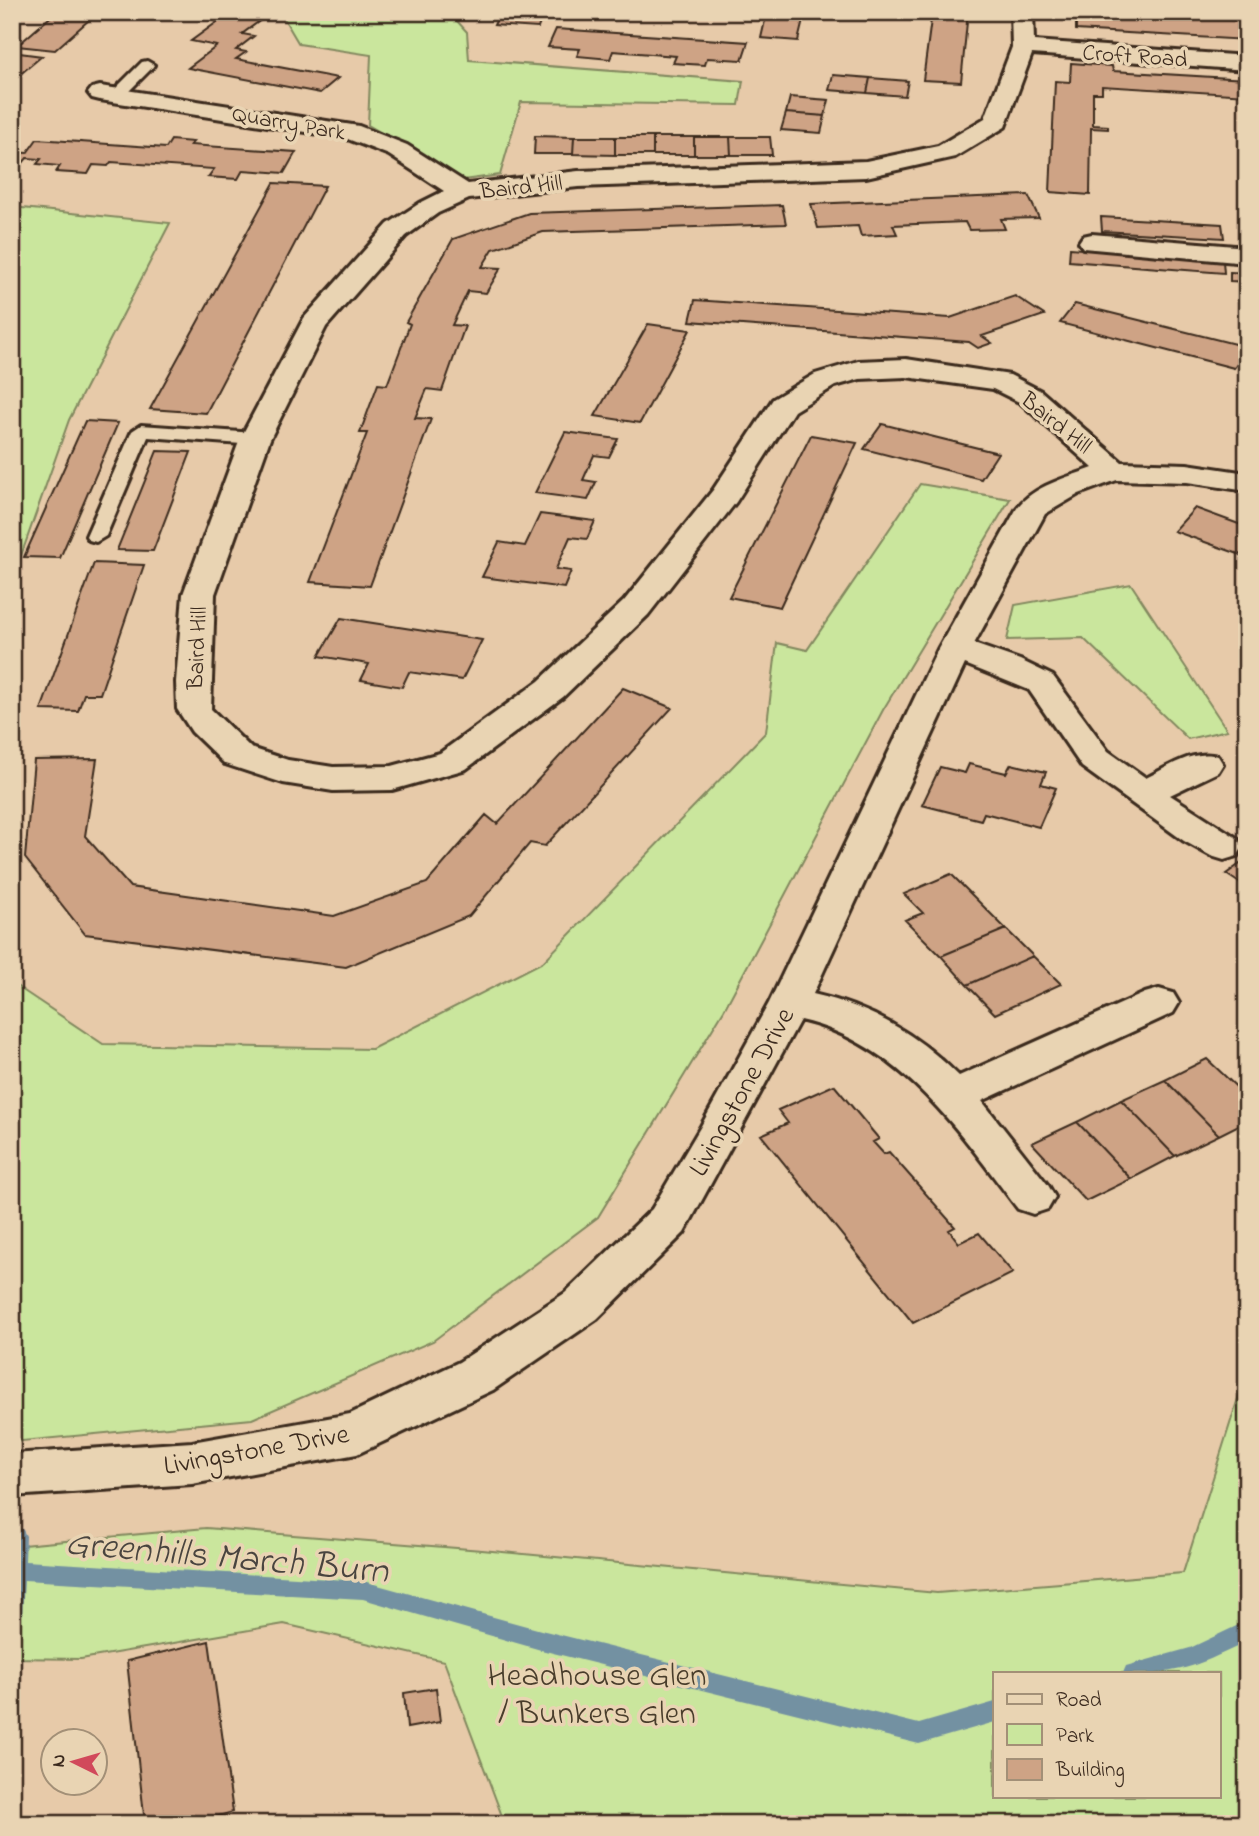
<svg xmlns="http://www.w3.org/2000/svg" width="1259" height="1836" viewBox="0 0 1259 1836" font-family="'Indie Flower',sans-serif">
  <rect width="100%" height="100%" fill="#e7caa9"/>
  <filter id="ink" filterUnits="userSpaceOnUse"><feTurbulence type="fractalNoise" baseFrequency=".0143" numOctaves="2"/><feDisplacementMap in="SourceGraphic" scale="14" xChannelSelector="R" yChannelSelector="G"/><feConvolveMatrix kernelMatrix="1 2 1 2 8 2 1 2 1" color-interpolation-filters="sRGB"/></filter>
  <g filter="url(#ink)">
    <path fill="#cae69d" stroke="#82885e" stroke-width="2" fill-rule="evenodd" d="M245 12H449L467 32 469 60 743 81 739 105 521 102 500 175 463 180 368 125 371 55 299 44 283 17Z
      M12 207 170 223 69 420 12 581Z
      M920 484 1010 499 883 710 724 1010 598 1217 433 1341 252 1419 12 1442V983L103 1044 372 1049 543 962 766 732 777 643 807 650Z
      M1131 584 1227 730 1188 739 1083 638 1007 640 1015 605Z
      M1247 1370V1824H505L444 1661 284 1624 81 1659 12 1658V1546L206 1528 482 1550 937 1593 1183 1573ZM1219 1673V1796H995V1673Z"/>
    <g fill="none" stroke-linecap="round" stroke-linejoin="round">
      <path fill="#7391a2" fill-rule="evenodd" d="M16 1527 23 1530 26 1536 25 1561 363 1581 541 1630 919 1724 995 1702V1722L919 1744 541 1650 363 1599 24 1580 22 1613 19 1620 12 1622V1528Z
        M1247 1621V1642C1198 1665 1179 1676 1123 1673L1126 1666 1190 1648Z"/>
    </g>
    <path fill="#cea385" stroke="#3b2a1e" stroke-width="2" d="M56 12H98L55 50 17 46Z
      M231 12 269 14 242 34 254 36 236 50 246 52 236 59 338 78 320 93 188 68 217 46 191 41Z
      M500 12H544L538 28 494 25Z
      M767 12H805L798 41 761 38Z
      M932 12H968L961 82 923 80Z
      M1076 12 1247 21V40L1076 30Z
      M556 29 748 42 742 60 707 58 705 65 673 63 676 56 613 51 610 59 577 56 580 49 548 47Z
      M12 52 42 56 12 81Z
      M1071 63 1112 66 1113 71 1246 79 1247 95 1102 86V93H1093V125L1108 126V129L1091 128 1090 195 1050 192 1055 81 1070 82Z
      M833 75 870 78 867 93 829 90Z
      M870 78 908 81 905 96 867 93Z
      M790 97 829 100 825 116 786 113Z
      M786 113 825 116 821 133 781 130Z
      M535 136 574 137 573 154H534Z
      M574 137H615V155L573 154Z
      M615 137H653V155H615Z
      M653 137H694V155H653Z
      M694 137H730L731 155H694Z
      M730 137H770L772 155H731Z
      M37 139 166 148 171 140 193 142 190 145 296 152 284 173 243 170 238 179 208 177 214 169 111 162 108 166 93 165 88 174 56 172 60 166 37 164 41 159 27 158 17 170H12V152L27 153Z
      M274 183 325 186 206 413 150 409Z
      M1028 195 1039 218 1001 219 1005 229 969 230 965 222 893 225 897 234 861 236 858 226 818 228 811 204Z
      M782 205 786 224 543 232 493 249 482 267 501 268 486 293 468 291 452 325 465 326 442 391 427 389 415 418 431 419 370 586 310 582 367 433H360L378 384 387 385 410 324 406 322 453 239 529 213Z
      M1101 217 1222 224 1224 238 1102 231Z
      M1070 248 1223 261 1224 273 1069 261Z
      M1230 272 1247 273V282L1230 281Z
      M1015 296 1044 315 982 336 992 343 978 348 969 342 690 321 695 300 950 318Z
      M1075 304 1247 347V351L1234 368 1060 323Z
      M648 324 690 330 640 423 595 416Z
      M85 421 118 423 60 558 24 557Z
      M882 424 998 453 981 479 864 449Z
      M565 432 618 439 609 457 594 455 583 480 596 482 588 500 535 493Z
      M811 435 857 443 780 607 729 597Z
      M157 451 191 452 153 551 117 550Z
      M1195 508 1247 527V557L1174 531Z
      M540 514 595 521 587 539 570 537 556 569 571 571 564 588 482 577 499 542 525 546Z
      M94 563 144 565 100 694H84L78 711 41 710Z
      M341 618 482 640 462 680 409 672 402 687 361 680 369 664 319 656Z
      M623 688 672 708 545 846 530 843 469 916 346 967 85 934 25 858 34 760 97 759 85 836 130 887 334 916 427 883 486 815 497 824Z
      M969 764 1006 773 1011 764 1046 772 1041 784 1056 788 1039 827 984 813 981 820 922 805 940 767 965 773Z
      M1247 859V888L1226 874Z
      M951 874 1006 929 941 956 905 920 923 913 904 894Z
      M1006 929 1033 956 967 985 941 956Z
      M1033 956 1061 984 995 1014 967 985Z
      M1207 1059 1247 1097V1121L1219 1135 1165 1080Z
      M1165 1080 1219 1135 1175 1156 1121 1100Z
      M834 1085 879 1139 873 1142 884 1154 889 1152 955 1227 949 1230 959 1243 979 1233 1013 1273 913 1323 761 1135 788 1123 778 1110Z
      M1121 1100 1175 1156 1131 1179 1077 1122Z
      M1077 1122 1131 1179 1086 1201 1032 1143Z
      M209 1641 233 1812 189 1824H145L127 1661Z
      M436 1688 440 1722 407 1728 404 1693Z"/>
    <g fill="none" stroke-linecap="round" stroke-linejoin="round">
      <g stroke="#3b2a1e" stroke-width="6">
        <path id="lane" d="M147 61 154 65 152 68 122 98H112V92L142 62Z
          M141 425 255 433 265 439 255 445 148 437 106 536 96 542 89 540 86 536 132 431Z"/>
      </g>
      <g stroke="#3b2a1e" stroke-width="6">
        <path id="street" d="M1011 12H1033L1034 41 1247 56V70L1032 54 1005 127 955 157 866 177 578 187 469 199 438 213 406 236 326 327 270 439 215 594 211 709 251 748 288 760 333 767 392 766 440 753 539 681 624 601 713 490 773 399 815 374 858 361 906 359 1010 375 1041 391 1122 462 1187 464 1247 473V491L1187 482 1117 480 1079 494 1045 514 974 644 1020 660 1053 676 1108 751 1146 778C1168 767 1193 749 1218 756L1223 764 1218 772 1170 795 1237 838 1243 847 1237 856 1224 860 1211 856 1184 841 1082 767 1029 690 965 664 813 994C871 1007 917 1034 959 1076L1145 993 1159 989 1173 993 1179 1003 1173 1013 982 1101 1048 1185 1055 1197 1048 1209 1033 1214 1018 1209C959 1131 901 1043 800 1020L684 1233 597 1319 493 1390 357 1454 192 1484 12 1496V1454L192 1442 350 1414 459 1362 565 1293 652 1209 701 1126 769 1003 938 649 1017 508C1033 486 1068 477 1093 468L1021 403 993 389 906 377 860 379 835 386 794 411 736 502 648 615 563 697 466 769 392 790 333 791 283 783 225 764 192 732 177 709 176 682 183 594 240 439 304 318 388 224 420 203 444 191 389 155 345 138 100 100 92 98 88 93 92 88 100 86 359 126 407 145 468 184 578 171 866 161 938 146 985 118 1012 47Z
          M1092 234 1247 247V263L1083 248 1079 242 1083 236Z"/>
      </g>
      <use href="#lane" fill="#e9d4b3" fill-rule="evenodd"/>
      <use href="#street" fill="#e9d4b3" fill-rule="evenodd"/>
    </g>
  </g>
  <g text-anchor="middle" stroke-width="7" stroke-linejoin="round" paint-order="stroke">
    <g font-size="23" fill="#3b2a1e" stroke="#e9d4b3">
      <text transform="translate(1135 55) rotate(4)" y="8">Croft Road</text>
      <text transform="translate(289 122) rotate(10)" y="8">Quarry Park</text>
      <text transform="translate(521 186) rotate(-6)" y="8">Baird Hill</text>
      <text transform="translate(1057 422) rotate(39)" y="8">Baird Hill</text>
      <text transform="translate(196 648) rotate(-87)" y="8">Baird Hill</text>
    </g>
    <g font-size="28" fill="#3b2a1e" stroke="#e9d4b3">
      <text transform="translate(740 1091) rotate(-61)" y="10">Livingstone Drive</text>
      <text transform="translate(256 1448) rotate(-10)" y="10">Livingstone Drive</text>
    </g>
    <g font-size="33" fill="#493d2b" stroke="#e9d4b3">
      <text x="597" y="1685">Headhouse Glen<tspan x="597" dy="38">/ Bunkers Glen</tspan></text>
    </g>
    <g font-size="37" font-style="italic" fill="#49443f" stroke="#e9d4b3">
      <text transform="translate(227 1555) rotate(5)" y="13">Greenhills March Burn</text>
    </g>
  </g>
  <rect width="1259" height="1836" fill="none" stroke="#e9d4b3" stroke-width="42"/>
  <rect x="21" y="21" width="1217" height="1794" fill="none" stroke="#3b2a1e" stroke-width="2.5" filter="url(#ink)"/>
  <rect x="993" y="1672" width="228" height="126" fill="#e9d4b3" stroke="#a39077" stroke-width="2"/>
  <rect x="1007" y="1694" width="35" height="10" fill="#e9d4b3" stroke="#a39077" stroke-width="2"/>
  <text x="1056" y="1706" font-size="21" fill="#3b2a1e">Road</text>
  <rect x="1007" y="1724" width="35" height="21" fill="#cae69d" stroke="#a39077" stroke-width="2"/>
  <text x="1056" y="1742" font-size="21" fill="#3b2a1e">Park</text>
  <rect x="1007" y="1759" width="35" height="21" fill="#cea385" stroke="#a39077" stroke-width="2"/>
  <text x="1056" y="1776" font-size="21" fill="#3b2a1e">Building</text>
  <g transform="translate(74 1762) rotate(275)"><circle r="33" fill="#e9d4b3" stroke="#a39077" stroke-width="2"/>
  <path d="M0-5L12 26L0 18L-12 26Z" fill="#d1495b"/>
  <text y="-10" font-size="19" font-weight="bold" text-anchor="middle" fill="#3b2a1e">N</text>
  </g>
</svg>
